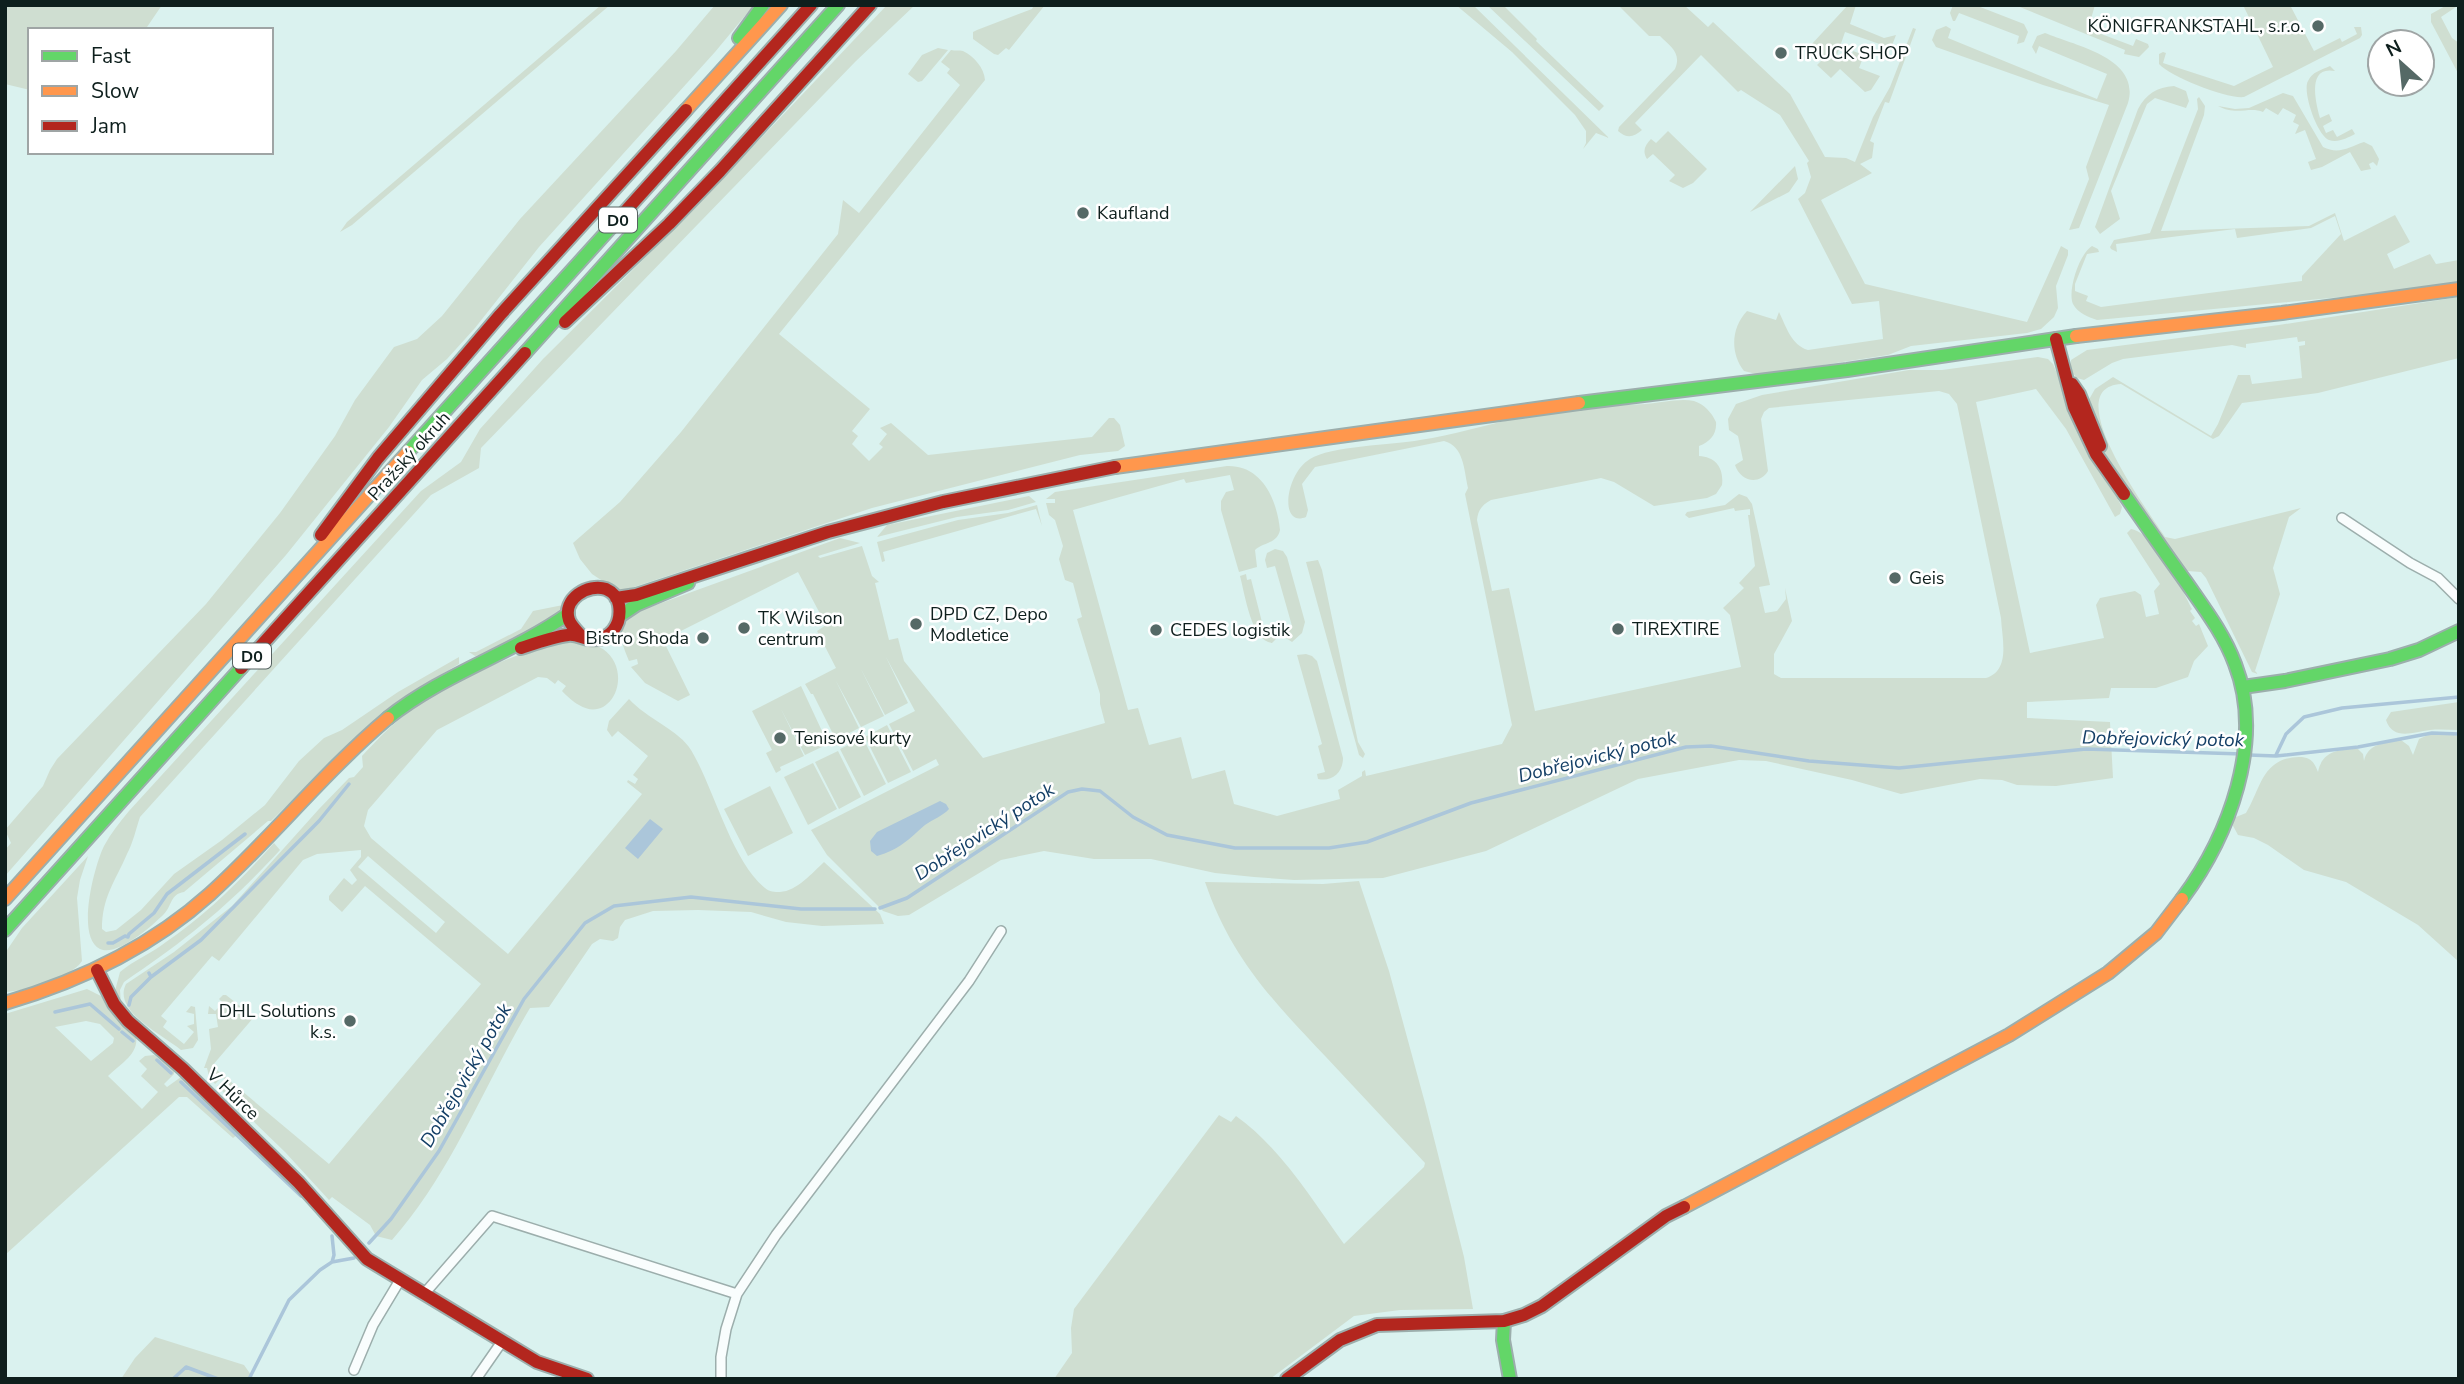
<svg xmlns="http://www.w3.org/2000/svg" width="2464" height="1384" viewBox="0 0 2464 1384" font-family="'Nunito Sans',sans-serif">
  <rect width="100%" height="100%" fill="#daf2ef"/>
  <path fill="#cfded1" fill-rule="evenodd" d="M5 5H162L145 30H30V90L5 84Z
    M601 5H610L352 225 340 232 347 222Z
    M715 5H754L715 52 539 247 475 328 447 359 422 380 389 427 286 555 5 876V850L11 843 5 830 43 786 50 770 57 759 206 604 280 513 335 436 355 400 394 347 417 339 442 316 520 219 676 51Z
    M887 5H915L856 61 481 448 479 468 431 495 140 817C136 829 133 843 127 854 115 882 102 897 102 929L106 932 116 930 141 910 174 874 222 840 265 805 299 761 324 738 342 730 398 692 459 657V664L415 690 386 710 271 821H268L184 892C170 894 172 906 164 914 152 926 117 957 100 949 75 937 95 864 104 846 111 833 120 822 129 811L421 491 461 462 480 429 543 359 688 215Z
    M1034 5H1045L1009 50 1006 48 998 55 994 54 973 39V32L977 30 1032 9Z
    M1456 5H1473L1609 138 1596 133 1583 149 1586 143V131L1575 115 1512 52Z
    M1487 5H1503L1537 39 1536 41 1604 106 1599 111Z
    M1618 5H1684L1708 27 1713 22 1790 94 1825 157 1846 158 1855 162 1873 117 1890 87 1913 28 1916 29 1889 103 1885 102 1870 141 1874 143 1872 158 1860 164 1872 173 1821 200 1865 284 2027 322 2061 246 2068 250V255L2056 286 2058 308 2054 317 2041 329 2027 333 1911 346 1888 355 1810 367 1756 374 1744 371C1730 353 1731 328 1747 311L1776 320 1779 312C1786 326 1791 345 1808 350L1883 339 1879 301 1852 304 1798 199 1805 193 1811 177 1807 163 1809 161 1780 115 1741 90 1738 92 1701 55 1635 123 1642 130C1634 137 1627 139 1618 131L1619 127 1675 69C1682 53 1670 46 1660 36H1649Z
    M1848 5H1856L1850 24 1884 38 1896 35 1891 48 1845 32 1837 55 1850 60 1853 51 1864 55 1859 68 1880 76 1871 90 1865 92 1840 69 1831 78 1817 65 1823 59 1810 46Z
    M1953 5H1975L2024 24 2028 32 2024 42 2017 44 2019 36 1959 13 1955 21H1953L1950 13Z
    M2015 5H2095L2088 29 2133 46 2136 39 2148 44 2149 47 2139 57 2124 54 2125 50Z
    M2243 5H2290L2314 51 2340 38 2342 42 2357 34 2354 27H2361L2362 35 2360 38 2244 97C2227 99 2171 77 2159 64V54L2163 52 2166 53 2163 63 2234 86 2273 67Z
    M2447 5H2459L2441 17 2452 38 2459 43V75L2431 22V14Z
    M1946 26 1951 29 1948 38 2097 99 2107 74 2039 46 2036 54 2032 47 2037 36 2045 33C2076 46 2141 58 2128 103L2079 228 2069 230 2089 179 2086 167 2109 105 2043 85 1936 47 1932 40 1936 30Z
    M938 48 948 50 922 81 918 82 908 74 922 55Z
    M951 50C955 51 959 50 963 51 974 56 984 68 985 80L779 334 870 409 852 431 858 436 852 444 869 461 883 447 879 444 887 434 880 428 891 423 928 455 1092 437 1109 418H1114L1120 425 1125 446 1118 451 1080 455 872 508 619 592 592 574 580 559 573 543 620 502 681 432 838 234 843 200 859 213 960 85 947 73 950 69 941 62Z
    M2330 66 2335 71C2306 65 2316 104 2320 118L2329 114 2332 121 2323 126 2326 133 2333 130 2337 137 2352 129 2355 134C2347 138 2338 143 2329 140 2317 135 2302 91 2308 81 2312 72 2321 70 2330 66Z
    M2174 86 2186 91 2189 101 2186 108 2155 98 2147 104 2111 191 2120 219 2100 234 2095 227 2138 109C2146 94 2157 87 2174 86Z
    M2283 93 2293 96 2323 147C2339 155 2349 147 2364 142L2372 146 2379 159 2377 166 2373 162 2369 164 2371 169 2361 171 2350 152 2322 167 2311 170 2308 162 2316 159 2305 130 2295 134 2299 125 2293 122 2296 115 2283 108 2278 115 2266 108 2263 112C2250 106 2236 116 2218 106L2235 109 2249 108Z
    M2199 97 2205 106 2204 115 2161 231 2309 226 2335 213 2344 241 2395 215 2410 242 2387 254 2394 269 2430 254 2436 264 2459 260V283L2362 295 2097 320C2088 317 2078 313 2073 304 2067 290 2080 253 2092 246L2098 249 2099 252 2087 254 2075 284V291L2088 296 2086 301 2101 307 2302 281V276L2341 234 2335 216 2311 228 2237 238 2235 229 2116 244 2117 252 2111 249 2110 247 2114 240 2150 233 2198 109 2197 99Z
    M1668 131 1707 169 1693 183 1683 188 1669 181 1675 175 1653 154 1647 159C1642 151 1645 145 1651 139L1656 143Z
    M1795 166 1798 179 1789 192 1750 212Z
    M2459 297V358L2318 393 2242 403 2219 436 2213 439 2121 384C2056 388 2151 515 2165 537L2175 539 2301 508 2289 517 2273 568 2280 594 2255 671 2258 674 2252 672 2206 578 2201 572 2187 571 2179 563 2118 476 2106 455 2087 403 2095 389 2113 377 2211 436 2218 424 2238 375H2250L2252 384 2302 378 2299 346 2305 345V341L2298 342 2297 337 2246 344V348L2232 345 2123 359 2112 363 2084 380 2077 378 2070 370 2071 360 2087 350 2279 325Z
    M2038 357 2048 359 2053 364 2079 426 2122 507 2120 514 2115 517 2066 429 2036 389 1976 402 2030 653 2104 638 2096 605 2100 598 2135 591 2141 595 2146 617 2159 614 2154 591 2160 584 2127 533 2131 529C2154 532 2182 588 2192 609L2190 611 2195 618 2192 621 2196 626 2199 624 2208 646 2194 661 2188 677 2156 688H2111L2109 698 2027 702V718L2110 722 2113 778 2056 786 2017 785 2002 780 1980 779 1901 794 1852 780 1766 761 1739 760 1638 779 1486 851 1383 878 1294 880 1254 877 1215 873 1151 859H1094L1044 851 1001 860 909 915 898 916 883 911 827 855 811 830 939 765 936 759 913 771 889 724 915 711 886 657 908 703 885 715 861 669 884 716 861 727 836 681 859 728 836 740 813 694H811L805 684 836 668 817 631 826 625 798 572 663 640 690 695 678 701 645 683 631 667 638 664 637 659 629 661C622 643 614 629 631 614L840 538 860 543 818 556 820 558 862 546 872 576 879 582 875 583 889 640 898 638 904 661 983 758 1105 723 1100 704V694L1077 619 1082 617 1073 583 1065 580 1059 559 1063 546 1055 520 1049 515 1046 503H1055V499H1046L1055 492 1227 466C1263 465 1277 501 1280 530 1277 544 1264 542 1255 550L1257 567 1239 572 1221 510V501L1226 492 1234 490 1230 475 1186 483 1184 479 1073 510 1128 710 1138 708 1149 745 1181 737 1192 779 1225 770 1234 804 1277 816 1340 799 1338 790 1362 776V772L1365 770 1366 776 1502 744 1512 725 1465 494 1468 488C1464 470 1464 446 1444 441L1315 467 1302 484 1308 510 1306 517C1279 528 1285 474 1310 459 1330 446 1393 445 1420 440 1453 435 1485 425 1518 418 1560 409 1604 406 1646 404 1660 403 1680 398 1694 401 1704 404 1712 413 1716 422 1717 434 1710 442 1699 446V456C1716 457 1724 468 1722 485L1716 494 1707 498 1654 506 1614 482 1601 478 1491 500C1482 505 1478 510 1477 520L1492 591 1509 588 1535 711 1741 667 1730 615 1723 608 1744 588 1739 583 1755 566 1748 515H1750V509L1735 511 1734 508 1689 518 1685 515 1687 512 1725 505 1739 494 1747 497 1752 504 1770 585 1759 587 1765 613 1777 611 1786 599 1785 588 1792 621 1774 654V674L1781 678H1986C2011 670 2002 639 2001 618L1957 404 1949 394 1939 391 1769 408 1764 412 1761 419 1768 471C1759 486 1740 481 1735 465L1743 460 1738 436 1729 430 1728 419 1736 404 1762 395 1909 370H1942Z
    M1029 496 1036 502 1008 510 957 517 877 537 887 525Z
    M1037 505 1042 526 1036 509 883 552 885 561 882 562 877 542 958 520 1008 513Z
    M1275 549 1283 551 1287 557 1305 622 1302 633 1292 642 1286 638 1283 629 1292 626 1275 566 1267 568 1265 560 1267 553Z
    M1318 560 1322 570 1358 742 1365 754 1363 758 1359 755 1306 562Z
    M1246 574 1247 580 1251 579 1265 634 1274 632 1276 639 1272 643C1251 641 1245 594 1240 576Z
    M563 605C559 626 499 646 480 655L475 656 469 652H476L521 629 533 611Z
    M566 638C577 641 593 643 603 649 635 672 611 725 579 705 573 702 567 696 562 691L566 686 558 680 555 684 547 678 538 677 437 730 368 810 364 826 371 838 508 954 642 794 627 782 628 780 635 784 638 779 633 775 648 756 618 731 612 737 607 730 609 721 629 699C646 718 680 731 691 750 714 788 731 860 765 888 769 892 775 892 780 892 797 891 812 873 824 862L880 914 884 924 822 926 786 922 751 912 698 910 653 911 625 920 620 927 618 938 613 941 600 939 592 944 549 1007 530 1008C484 1085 452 1172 392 1240L376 1236 370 1225 332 1197 329 1200 285 1152 217 1086 226 1080 222 1077 215 1084 209 1076 207 1068H204L211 1049 209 1029 218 1027 216 1014H208L209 1006 215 1011 219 1007 221 1008 224 1004 219 999 223 995H226L254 1017 212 1066 329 1164 481 984 365 886 342 912 329 900V896L344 878 352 885 357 880 350 870 361 857V850L317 854 303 860 219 961 212 956 161 1016 167 1021 163 1027 184 1044 194 1032 187 1026 194 1024V1014L186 1012 191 1006 195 1007 198 1040 193 1048 181 1050C163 1035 112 1011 126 984L174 952 232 906 319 809 349 778 354 777 363 767 362 756C374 743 387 729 401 718 448 679 509 658 566 638ZM368 856 445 922 436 933 358 867Z
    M1306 654 1312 656 1317 661 1343 758C1343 773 1332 782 1318 779L1317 774 1325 772 1318 746 1322 744 1297 655Z
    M801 686 828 744 805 755 781 709 804 756 780 767 781 770 776 773 766 753 772 750 752 711Z
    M2459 702V730C2449 730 2440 729 2430 730 2413 732 2393 741 2386 720L2391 712Z
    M887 725 911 772 888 783 865 737Z
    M2442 733 2459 736V962L2418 925 2346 882 2304 870 2268 845 2254 838 2238 835 2232 824 2236 817 2246 813C2261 788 2262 758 2299 757 2311 757 2314 762 2318 772 2322 751 2339 749 2358 749L2363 754 2364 761C2368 743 2385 743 2401 740L2409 746 2413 755 2419 739 2428 735Z
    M863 738 886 784 864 796 840 749Z
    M838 751 861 797 839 809 815 762Z
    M813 763 837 809 808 825 784 777Z
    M770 786 793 833 748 856 724 809Z
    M274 843 280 850C229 906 186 940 124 982L120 990 121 1003 115 991 120 972C134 960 152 953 166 942 207 914 242 879 274 843Z
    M88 856 80 880 77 898 82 961C71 978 26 991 5 992V953L22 928Z
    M1359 881 1389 971 1425 1103 1464 1257 1473 1309 1400 1310 1354 1316 1270 1379H1054L1072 1353 1071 1328 1074 1309 1219 1115 1231 1122 1236 1116C1281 1148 1312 1200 1344 1244L1424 1167 1425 1163C1392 1128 1359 1092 1326 1057 1272 1000 1231 958 1205 882L1323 884Z
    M87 989 101 996 136 1037C139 1054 119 1065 108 1076L142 1109 158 1092 141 1076 147 1069 139 1061 145 1056 154 1055 174 1070V1074L164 1084 167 1087 181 1077 241 1132 233 1138 187 1097H179L5 1255V1014ZM86 1021 100 1024 114 1038 113 1043 91 1061 55 1027Z
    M155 1337 244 1365 254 1379H121L135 1358Z"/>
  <path fill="#abc6da" d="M940 801 946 804 949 809C943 816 933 819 925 825 909 839 899 850 877 856L871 851 870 841 877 832Z
    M650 819 663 829 638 859 625 848Z"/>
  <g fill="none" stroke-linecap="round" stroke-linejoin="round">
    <path stroke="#abc6da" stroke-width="3.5" d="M2249 755 2276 756 2358 747 2432 733 2459 734
      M2276 755 2286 734 2304 717 2342 708 2459 697
      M880 908 907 898 1068 792 1082 789 1100 791 1133 817 1167 835 1235 848H1329L1367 842 1471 803 1686 747 1711 746 1809 761 1899 768 2086 749 2242 754
      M108 943H113L125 936 128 937 129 934 154 913 167 894 245 834
      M151 977 201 940 319 821 349 784
      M129 1005 131 997 151 977 149 973
      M55 1012 90 1004 119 1029
      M122 1032 133 1041
      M157 1060 171 1073
      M181 1082 301 1196
      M369 1243 391 1219 439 1151 524 999 585 923 614 906 691 897 801 909H875
      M332 1262 334 1255 332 1236
      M173 1379 186 1367 218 1379
      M249 1379 289 1300 320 1270 332 1262 354 1258"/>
    <g stroke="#9caeac" stroke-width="12">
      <path id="street" d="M2342 518 2410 563 2438 578 2459 599
        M424 1294 492 1216 737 1294
        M354 1370 373 1325 400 1280
        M476 1379 501 1343
        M721 1379V1357L726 1329 737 1294 776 1235 969 981 1001 931"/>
    </g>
    <g stroke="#9caeac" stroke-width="16">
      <path id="fast" d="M739 38 763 5
        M525 353 838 5
        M1579 403 1847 370 2076 336
        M408 452 613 225
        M2124 494C2145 524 2165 553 2186 582 2204 608 2224 634 2235 664 2265 741 2229 836 2182 899
        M621 615 636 605 688 583
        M2243 687 2285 681 2390 659 2419 650 2459 631
        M388 718C443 674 511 654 568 614
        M5 930 241 668
        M1504 1321 1503 1340 1510 1379"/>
    </g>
    <g stroke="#9caeac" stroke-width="16">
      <path id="slow" d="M686 110 781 5
        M2076 336 2282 313 2459 289
        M1115 467 1579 403
        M5 899 408 452
        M5 1003C80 981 151 947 210 894 272 838 324 772 388 718
        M1684 1207 2009 1035 2108 973 2156 933 2182 899"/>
    </g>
    <g stroke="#9caeac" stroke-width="16">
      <path id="jam" d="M613 225 811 5
        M565 322 669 224 720 171 870 5
        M2056 339 2074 407 2096 454 2124 494
        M2072 384 2079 394 2100 446
        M321 535 378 458 500 315 686 110
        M616 598 636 595 828 532 943 502 1115 467
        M521 648C536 643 552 637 568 635 576 634 582 638 589 639 611 642 622 624 619 605 618 598 613 592 606 589 588 583 562 599 569 620 571 626 578 632 582 637
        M241 668 525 353
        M97 970 114 1004 128 1021 183 1069 299 1183 367 1259 537 1362 587 1379
        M1287 1379 1340 1340 1377 1325 1504 1321 1524 1315 1542 1306 1666 1216 1684 1207"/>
    </g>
    <use href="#street" stroke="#f9fdfd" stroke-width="9"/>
    <use href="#fast" stroke="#63d668" stroke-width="12"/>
    <use href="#slow" stroke="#ff974d" stroke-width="12"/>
    <use href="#jam" stroke="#b3261e" stroke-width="12"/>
  </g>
  <g fill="#556966" stroke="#fff" stroke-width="2.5">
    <circle cx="2318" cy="26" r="7"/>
    <circle cx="1781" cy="53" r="7"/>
    <circle cx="1083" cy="213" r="7"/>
    <circle cx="1895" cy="578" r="7"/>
    <circle cx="916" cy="624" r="7"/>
    <circle cx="744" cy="628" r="7"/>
    <circle cx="1618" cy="629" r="7"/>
    <circle cx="1156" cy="630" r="7"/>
    <circle cx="703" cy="638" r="7"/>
    <circle cx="780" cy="738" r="7"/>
    <circle cx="350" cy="1021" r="7"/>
  </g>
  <g text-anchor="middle" stroke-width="5" stroke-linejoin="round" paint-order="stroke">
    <g fill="#fff" stroke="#566261" stroke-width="2">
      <rect x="599" y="207.5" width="38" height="25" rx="5"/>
      <rect x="233" y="643.5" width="38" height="25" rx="5"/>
    </g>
    <g font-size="16" font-weight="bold" fill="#0e1f1d">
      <text x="618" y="226">D0</text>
      <text x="252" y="662">D0</text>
    </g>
    <g font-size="18" fill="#0e1f1d" stroke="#fff" text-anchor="start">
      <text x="2304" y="32" text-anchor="end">KÖNIGFRANKSTAHL, s.r.o.</text>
      <text x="1795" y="59">TRUCK SHOP</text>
      <text x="1097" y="219">Kaufland</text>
      <text x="1909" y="584">Geis</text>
      <text x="930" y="620">DPD CZ, Depo<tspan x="930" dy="21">Modletice</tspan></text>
      <text x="758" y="624">TK Wilson<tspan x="758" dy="21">centrum</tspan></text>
      <text x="1632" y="635">TIREXTIRE</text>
      <text x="1170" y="636">CEDES logistik</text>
      <text x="689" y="644" text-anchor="end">Bistro Shoda</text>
      <text x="794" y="744">Tenisové kurty</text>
      <text x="336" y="1017" text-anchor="end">DHL Solutions<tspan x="336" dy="21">k.s.</tspan></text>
    </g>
    <g font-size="18" fill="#0e1f1d" stroke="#fff">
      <text transform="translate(409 456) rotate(-48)" y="6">Pražský okruh</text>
      <text transform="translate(233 1094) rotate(44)" y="6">V Hůrce</text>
    </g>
    <g font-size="19" font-style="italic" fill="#143f66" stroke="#fff">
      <text transform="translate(2163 738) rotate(1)" y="7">Dobřejovický potok</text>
      <text transform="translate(1597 756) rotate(-14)" y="7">Dobřejovický potok</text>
      <text transform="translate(984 831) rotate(-33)" y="7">Dobřejovický potok</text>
      <text transform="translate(465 1075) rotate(-60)" y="7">Dobřejovický potok</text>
    </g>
  </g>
  <rect width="2464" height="1384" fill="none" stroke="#0e1f1d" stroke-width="14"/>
  <rect x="28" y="28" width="245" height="126" fill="#ffffff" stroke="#9fa5a5" stroke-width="2"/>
  <rect x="42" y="51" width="35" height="10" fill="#63d668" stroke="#9fa5a5" stroke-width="2"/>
  <text x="91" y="63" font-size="21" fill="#0e1f1d">Fast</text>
  <rect x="42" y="86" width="35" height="10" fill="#ff974d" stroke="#9fa5a5" stroke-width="2"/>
  <text x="91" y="98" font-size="21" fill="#0e1f1d">Slow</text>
  <rect x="42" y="121" width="35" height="10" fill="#b3261e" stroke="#9fa5a5" stroke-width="2"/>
  <text x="91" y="133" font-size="21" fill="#0e1f1d">Jam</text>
  <g transform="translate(2401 63) rotate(333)"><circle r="33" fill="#ffffff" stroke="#9fa5a5" stroke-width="2"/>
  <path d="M0-5L12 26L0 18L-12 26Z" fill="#556966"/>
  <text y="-10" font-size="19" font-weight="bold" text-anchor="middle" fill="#0e1f1d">N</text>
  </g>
</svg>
